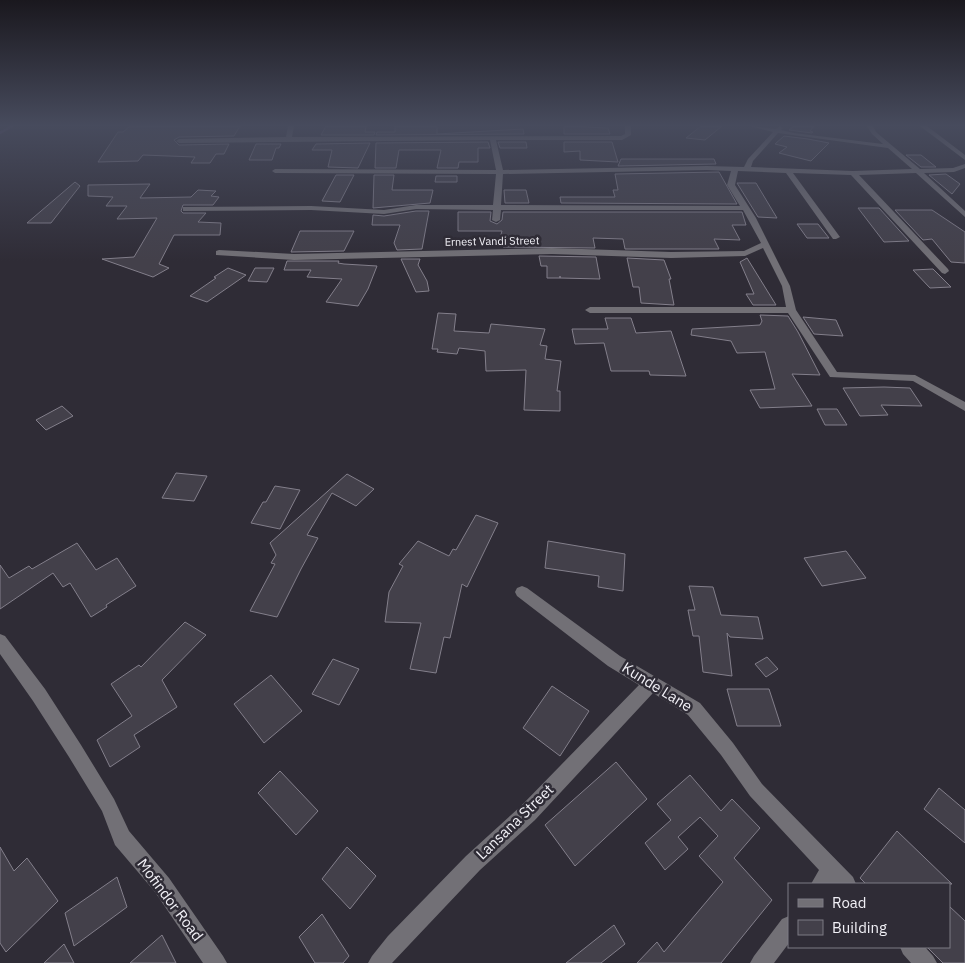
<svg xmlns="http://www.w3.org/2000/svg" width="965" height="963" viewBox="0 0 965 963" font-family="'IBM Plex Sans',sans-serif">
  <rect width="100%" height="100%" fill="#2f2c36"/>
  <g fill="none" stroke-linecap="round" stroke-linejoin="round">
    <path stroke="#5d4a74" stroke-width="2.5" d="M0 133 12 126"/>
  </g>
  <path fill="#43404a" stroke="#837f8b" d="M240 126 234 136 179 137 174 140 179 145 229 144 224 154H216L210 163H191L195 157 143 155 138 161 98 162 118 132H123L129 127Z
    M326 126H366L365 132H375L374 135H321Z
    M395 126H437V134L523 129 524 134 376 135 377 132H395Z
    M564 126 608 128 610 134H564Z
    M701 126H722L705 140 686 138Z
    M794 126H814L810 131 813 132 812 133 789 130Z
    M784 136 808 139 829 143 811 161 779 153 787 147 775 144Z
    M488 142 490 148H478V162H459L458 168H437L441 150H399L396 168H375L376 143Z
    M498 142H526L527 148H500Z
    M564 142H612L618 162 580 160V151L564 152Z
    M370 143 358 168 328 167 332 150H312L316 144Z
    M256 144H281L279 148H276L272 160H249Z
    M906 155H921L936 167H921Z
    M621 159H714L716 164 618 166Z
    M719 172 737 204 561 203 560 197H615L613 190H618L615 174Z
    M946 174 960 184 952 194 929 175Z
    M336 175H354L340 202 322 201Z
    M374 175H394L392 190H433L430 203 373 208Z
    M436 176H457V182H435Z
    M75 182 80 186 51 223H27Z
    M737 183H756L777 218 758 217Z
    M150 184 140 198 191 197 198 190 216 191 211 196 219 197 213 205H183L181 211 183 213H206L198 222 221 223 220 235H174L159 264 169 268 153 277 102 259 134 257 157 218 117 219 127 206H106L113 197 88 196V185Z
    M504 190H526L529 203H505Z
    M858 208H879L909 241 884 242Z
    M895 210H932L965 232V263L951 262 932 239 923 240Z
    M416 211H429L422 249 397 250 394 243 400 225H372L373 215 384 216Z
    M458 212H491L490 221 497 224 502 220 503 212H742L746 225H732L740 240 714 239 719 249H625L623 239 593 238 595 248 503 247 505 238H500L502 231H458Z
    M797 224H818L829 238H807Z
    M300 231H354L344 251 291 252Z
    M539 256 596 257 600 279 560 278V276V278H547V266H541Z
    M627 258 664 260 671 279H669L674 305 641 303 639 287H633Z
    M747 258 776 305H753L746 294H754L740 262Z
    M401 259H420L418 265 427 281 429 291 416 292Z
    M287 261H339L338 263 344 264 377 266 368 289 358 306 326 302 342 279 307 277 311 270H284Z
    M228 268 246 275 207 302 190 296 216 278 214 277Z
    M255 268H274L267 282 248 281Z
    M933 269 951 287 930 288 913 270Z
    M438 313 456 314 454 331 489 333 491 324 545 329 540 345 547 346 545 359 561 361 557 391H560V411L524 410 526 370 486 371 485 351 459 348 457 354 437 352 438 349H432Z
    M760 315 788 316 798 332 820 375 792 374 812 406 760 408 750 390 775 389 765 352 737 353 731 341 691 335 692 329 760 325 762 321Z
    M803 317 836 320 843 336 814 334Z
    M605 318H631L636 333 671 331 686 376 650 375 649 371H611L604 343 575 344 572 329H608Z
    M884 387 910 388 922 406 881 405 888 415 860 416 843 388Z
    M62 406 73 416 46 430 36 420Z
    M817 409H837L847 425H825Z
    M176 473 207 476 194 501 162 498Z
    M347 474 374 489 356 506 332 493 307 535 318 538 301 569 277 617 250 611 275 564 271 563 276 555 270 543Z
    M275 486 300 490 280 529 251 523 263 502H266Z
    M476 515 498 523 467 587 462 584 450 638 444 637 436 673 410 669 421 623 385 622 389 592 403 566 399 564 418 541 449 556 453 549 456 550Z
    M548 541 625 554 623 591 598 587 599 576 545 568Z
    M77 543 96 570 117 558 136 586 106 605 107 607 91 617 70 583 63 587 53 573 0 609V565L9 578 29 566 32 569Z
    M846 551 866 578 822 586 804 558Z
    M689 586 713 587 721 615 758 617 763 639 730 637 727 633 732 676 703 672 699 636H693L688 610H695Z
    M185 622 206 635 162 680 177 707 134 735 140 747 110 767 97 740 132 716 111 684 139 665 141 667Z
    M767 657 778 669 766 677 755 664Z
    M333 659 359 669 339 705 312 694Z
    M271 675 302 711 264 743 234 704Z
    M552 686 589 711 560 756 523 728Z
    M727 689H769L781 726H737Z
    M616 762 647 799 575 866 545 825Z
    M280 771 318 811 296 835 258 793Z
    M690 775 721 811 732 799 760 828 734 858 772 900 721 963H637L657 942 664 952 723 882 699 856 718 836 700 817 678 837 688 849 665 870 645 843 671 820 657 804Z
    M939 788 965 810V843L924 809Z
    M897 831 952 884H866L860 878Z
    M0 847 14 871 27 858 58 901 6 952 0 943Z
    M347 847 376 876 350 909 322 879Z
    M117 877 127 907 74 946 65 913Z
    M949 906 965 921V963H943L927 947H949Z
    M322 914 349 956 343 963H315L299 937Z
    M614 925 625 944 601 963H566Z
    M162 935 176 963H130Z
    M64 944 74 963H44Z"/>
  <g fill="none" stroke-linecap="round" stroke-linejoin="round">
    <path fill="#727076" fill-rule="evenodd" d="M288 126H294L292 137 621 136 625 134V126H631V135L622 140H496L503 170 707 166 744 167 748 159 773 132 750 126 776 129 780 126 783 128 781 130 794 133 883 144 872 134 867 126H873L876 132 920 169 953 168 965 164V168L954 172 924 173 965 211V217L916 173 859 175 948 269 949 271 945 274 942 273 851 175 793 173 840 237 836 239H833L786 173 738 171 735 185 756 218 790 286 796 310 837 372 915 375 965 402V411L913 381 830 377 788 313H590L585 310 590 307H786L782 286 763 248 745 256 671 258 552 254 294 260 216 255V251L219 250 294 254 552 248 671 252 744 251 761 243 743 210H501L500 220 496 222 492 220 493 210 416 209 384 214 311 210 183 211V207H186L311 206 384 210 416 205H493L496 174 275 173 272 171 275 169 496 170 490 140 179 143 176 141 179 139 286 137ZM778 133 888 148 912 169 853 171 751 167 753 161ZM707 170 731 171 727 185 740 206 501 205 503 174Z
      M920 126H927L965 155V160Z
      M522 586 527 588 620 656 700 703 733 743 762 784 853 877 856 884H811L819 870 750 796 721 755 688 715 653 693 535 820 480 870 392 963H368L372 956 388 936 466 856 521 806 639 685 608 666 517 596 515 592 517 588Z
      M0 634 5 636 45 689 81 745 114 799 129 831 169 878 223 956 227 963H203L155 892 115 845 102 811 69 757 33 701 0 654Z
      M789 916V943L774 963H750L754 956 782 919Z
      M900 947H925L933 956 937 963H911L903 954Z"/>
  </g>
  <linearGradient id="sky" x2="0" y2="1"><stop stop-color="#1a181e"/><stop offset="0.48" stop-color="#474b5d"/><stop offset="1" stop-color="#474b5d" stop-opacity="0"/></linearGradient>
  <rect width="965" height="261" fill="url(#sky)"/>
  <g text-anchor="middle" stroke-width="5" stroke-linejoin="round" paint-order="stroke">
    <g font-size="11" fill="#f1f0f6" stroke="#2f2c36">
      <text transform="translate(492 241) rotate(-1)" y="4">Ernest Vandi Street</text>
    </g>
    <g font-size="15" fill="#f1f0f6" stroke="#2f2c36">
      <text transform="translate(657 687) rotate(32)" y="5">Kunde Lane</text>
      <text transform="translate(515 822) rotate(-44)" y="5">Lansana Street</text>
      <text transform="translate(170 900) rotate(53)" y="5">Mofindor Road</text>
    </g>
  </g>
  <rect x="788" y="883" width="162" height="65" fill="#2f2c36" stroke="#7d7a83"/>
  <rect x="798" y="899" width="25" height="8" fill="#727076" stroke="#7d7a83"/>
  <text x="832" y="908" font-size="15" fill="#f1f0f6">Road</text>
  <rect x="798" y="920" width="25" height="15" fill="#43404a" stroke="#7d7a83"/>
  <text x="832" y="933" font-size="15" fill="#f1f0f6">Building</text>
</svg>
